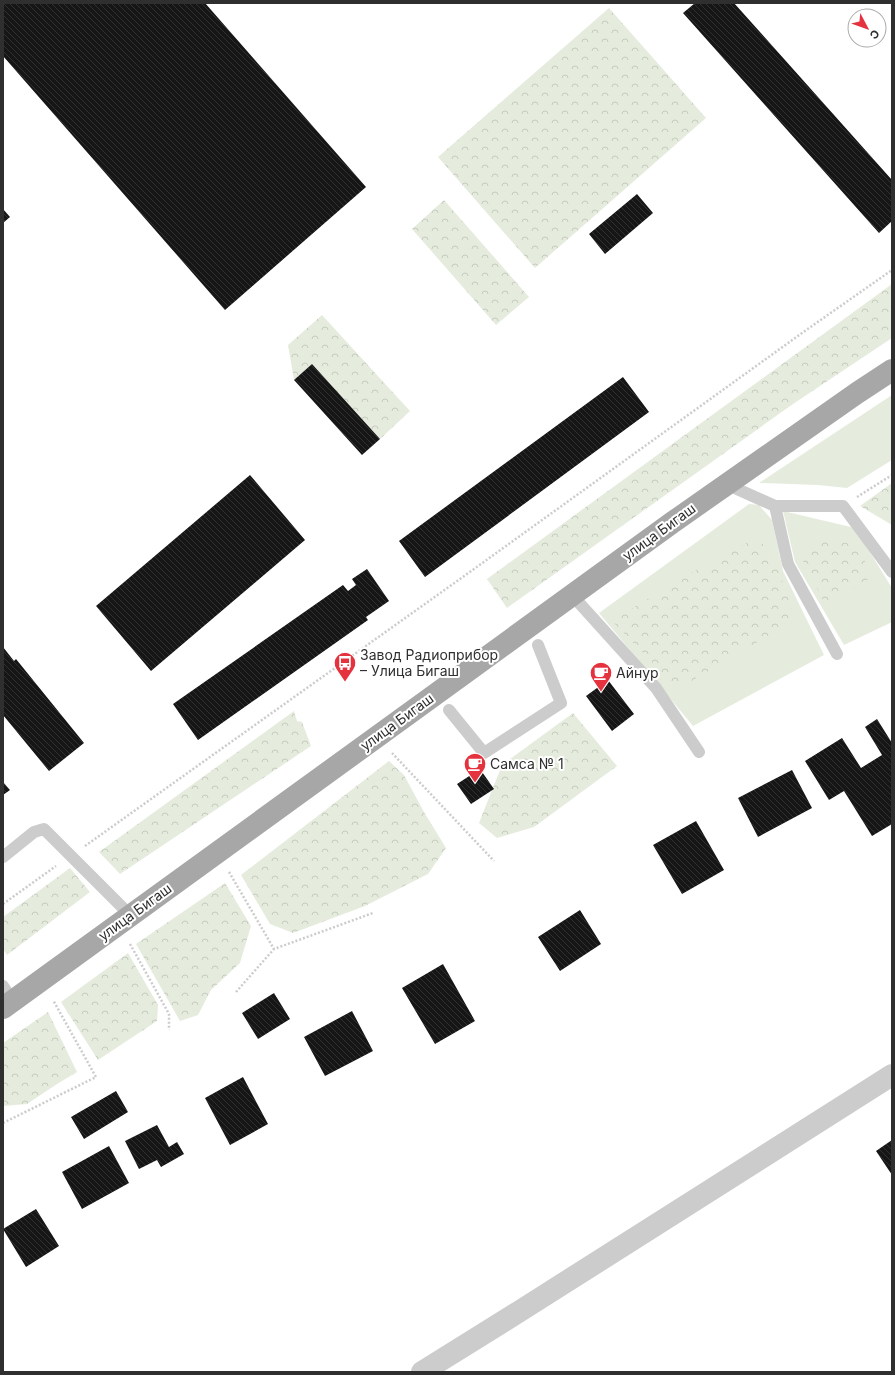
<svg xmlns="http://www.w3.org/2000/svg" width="895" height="1375" viewBox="0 0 895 1375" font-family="Inter,sans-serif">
  <defs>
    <pattern id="forest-crowns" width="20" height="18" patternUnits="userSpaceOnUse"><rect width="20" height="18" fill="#e5ecdd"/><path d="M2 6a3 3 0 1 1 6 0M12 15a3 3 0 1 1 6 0" fill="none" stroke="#c5cbbe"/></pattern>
    <pattern id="building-back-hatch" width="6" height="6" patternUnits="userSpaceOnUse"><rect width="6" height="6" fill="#161616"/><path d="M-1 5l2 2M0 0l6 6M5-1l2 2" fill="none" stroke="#303030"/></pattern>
  </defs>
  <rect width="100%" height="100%" fill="#fff"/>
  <path fill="#e5ecdd" d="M892 395V460L847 488 818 485 759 483Z
    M749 504 759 505 772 520 783 571 824 655 693 726 599 613Z
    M783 511 855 528 892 588V622L844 645 795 562Z"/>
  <path fill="url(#forest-crowns)" d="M609 8 706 118 535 268 438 157Z
    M444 200 529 297 496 325 412 229Z
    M892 284V338L793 404 507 608 487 579Z
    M322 315 410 411 380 439 312 364 294 380 288 345Z
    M892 483V525L860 506Z
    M758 537 774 559 789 598 795 620 678 689 612 621 680 579Z
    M826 539 857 545 873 577 825 604 802 559Z
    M294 711 297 721 302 722 311 746 120 874 99 852Z
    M573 713 617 766 534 827 497 838 479 823 502 765Z
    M389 761 404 775 424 812 446 848 428 874 365 906 293 933 270 924 241 875Z
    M70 868 90 892 7 955 3 949V917Z
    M225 883 251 926 240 963 211 990 198 1015 180 1021 136 944Z
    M128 953 158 1005 157 1021 98 1060 61 1002Z
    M48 1012 77 1072 57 1084 27 1104 3 1106V1043Z"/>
  <path fill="url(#building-back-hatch)" d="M3 3H205L366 187 225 310 3 56Z
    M695 3H734L892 180V221L879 233 683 13Z
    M637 194 653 213 605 254 589 234Z
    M3 209 10 217 3 223Z
    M312 364 380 439 362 455 294 380Z
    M623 377 649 412 425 577 399 541Z
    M250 475 305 540 151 671 96 606Z
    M367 569 389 601 366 617 368 620 198 740 173 704 343 585 348 591 356 585 352 579Z
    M3 647 14 661 16 659 84 743 49 771 3 715Z
    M608 680 634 714 612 731 586 696Z
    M877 719 892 743V824L872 836 844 791 829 800 805 761 842 738 861 768 882 755 865 727Z
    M480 769 494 789 471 804 457 784Z
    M792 770 812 808 758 837 738 798Z
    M3 782 10 790 3 795Z
    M696 821 724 870 682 894 653 845Z
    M580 910 601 944 560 971 538 937Z
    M443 964 475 1021 435 1044 402 988Z
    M274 993 290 1019 258 1039 242 1013Z
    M352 1011 373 1051 325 1076 304 1037Z
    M243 1077 268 1124 230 1145 205 1098Z
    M116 1091 128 1112 84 1139 71 1117Z
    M157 1125 169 1147 177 1142 184 1154 161 1167 157 1160 139 1169 125 1141Z
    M892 1140V1175L876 1151Z
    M109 1146 129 1183 82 1209 62 1172Z
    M36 1209 59 1246 26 1267 3 1229Z"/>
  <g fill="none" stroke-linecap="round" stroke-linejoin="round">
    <path stroke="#ccc" stroke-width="2.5" stroke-dasharray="2 2" stroke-linecap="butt" d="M857 497 892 475
      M392 753 494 861
      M85 846 474 569 802 333 892 270
      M229 872 274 949 373 913
      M3 904 56 866
      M130 944 169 1014V1030
      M236 992 274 949
      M3 1123 96 1077 53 1000"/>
    <path stroke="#ccc" stroke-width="12" d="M726 484 775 506 788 564 837 654
      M775 506H843L892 572
      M572 595 656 688 699 752
      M449 710 484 753 561 703 538 645
      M3 857 34 832 44 829 130 915
      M3 986 13 1001"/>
    <path stroke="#ccc" stroke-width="22" d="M422 1372 520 1311 892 1075"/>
    <path stroke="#a7a7a7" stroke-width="22" d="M3 1008 673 522 857 393 892 370"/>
  </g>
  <defs>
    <g id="bus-pin" transform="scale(1.15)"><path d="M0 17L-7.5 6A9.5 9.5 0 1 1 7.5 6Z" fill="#e4333e" stroke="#fff"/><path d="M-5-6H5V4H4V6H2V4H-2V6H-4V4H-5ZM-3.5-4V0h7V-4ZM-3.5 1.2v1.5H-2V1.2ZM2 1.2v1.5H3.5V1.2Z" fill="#fff"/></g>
    <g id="cafe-pin" transform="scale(1.15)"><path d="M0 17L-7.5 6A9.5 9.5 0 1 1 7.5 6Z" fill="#e4333e" stroke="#fff"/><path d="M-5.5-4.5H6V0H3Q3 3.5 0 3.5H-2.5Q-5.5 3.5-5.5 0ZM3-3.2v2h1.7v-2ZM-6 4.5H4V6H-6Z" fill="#fff"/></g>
  </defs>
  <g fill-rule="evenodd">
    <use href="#bus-pin" x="345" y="663"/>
    <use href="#cafe-pin" x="601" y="673"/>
    <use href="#cafe-pin" x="475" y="764"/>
  </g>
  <g text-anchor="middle" stroke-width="4" stroke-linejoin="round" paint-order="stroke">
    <g font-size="14" fill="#2f2f2f" stroke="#fff">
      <text transform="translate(659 532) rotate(-36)" y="5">улица Бигаш</text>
      <text transform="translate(397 722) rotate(-36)" y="5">улица Бигаш</text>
      <text transform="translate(135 912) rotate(-36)" y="5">улица Бигаш</text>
    </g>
    <g font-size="14" fill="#2f2f2f" stroke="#fff" text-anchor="start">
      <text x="360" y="660">Завод Радиоприбор<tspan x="360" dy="16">– Улица Бигаш</tspan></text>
      <text x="616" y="678">Айнур</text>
      <text x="490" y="769">Самса № 1</text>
    </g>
  </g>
  <rect width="895" height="1375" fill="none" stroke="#2f2f2f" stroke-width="8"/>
  <g transform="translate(867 28) rotate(131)"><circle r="19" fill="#ffffff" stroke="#acacac"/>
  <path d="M0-3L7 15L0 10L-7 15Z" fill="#e4333e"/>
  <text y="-6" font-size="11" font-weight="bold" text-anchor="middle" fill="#2f2f2f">С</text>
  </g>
</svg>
